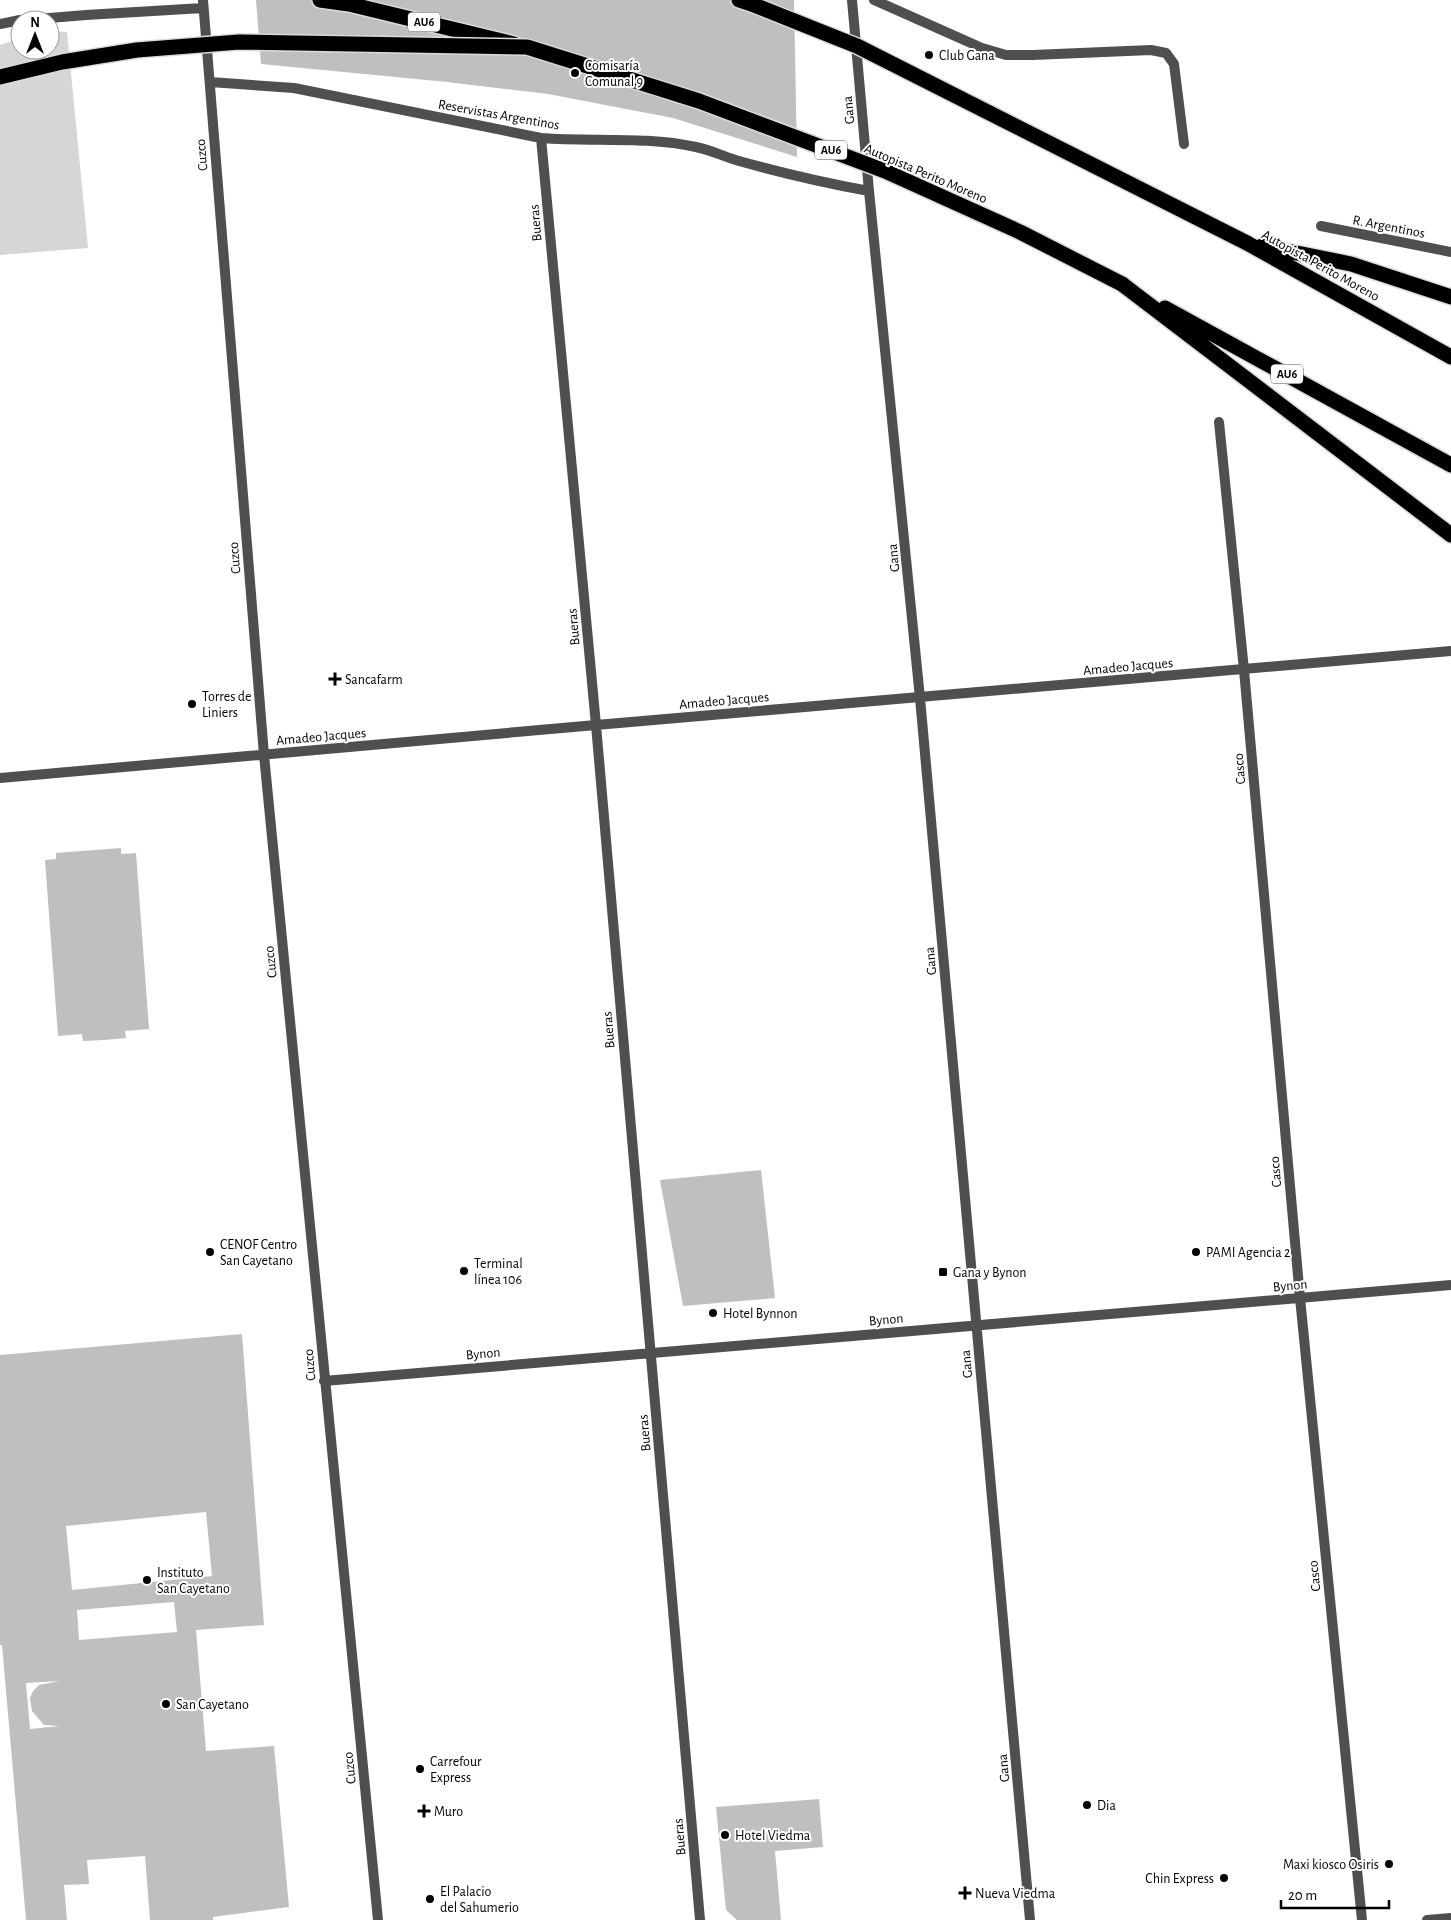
<svg xmlns="http://www.w3.org/2000/svg" width="1451" height="1920" viewBox="0 0 1451 1920" font-family="'Alegreya Sans',sans-serif">
  <rect width="100%" height="100%" fill="#fff"/>
  <path fill="#d6d6d6" d="M55 31 67 32 88 248 0 255V45L20 38V50H50V32Z"/>
  <path fill="#bfbfbf" fill-rule="evenodd" d="M256 0H794L797 157 673 118 548 94 447 82 261 64Z
    M121 848V854L136 853 149 1029 125 1031 126 1038 104 1040 83 1041 82 1034 58 1036 45 860 56 859V853Z
    M761 1170 775 1298 683 1306 660 1180Z
    M242 1334 264 1625 196 1630 206 1751 274 1746 289 1907 213 1917V1920H150L145 1856 87 1860 89 1884 64 1885 67 1920H26L2 1645H0V1355ZM206 1512 212 1576 72 1590 66 1526ZM174 1602 177 1632 79 1640 77 1610ZM60 1681 39 1685 33 1691 30 1698 32 1711 44 1725 60 1726 30 1729 26 1683Z
    M819 1799 823 1847 775 1851 781 1920H737L726 1910 716 1807Z"/>
  <g fill="none" stroke-linecap="round" stroke-linejoin="round">
    <g stroke="#dbdbdb" stroke-width="18">
      <path id="highway" d="M320 0 349 4 514 44
        M739 0 754 5
        M1247 243 1451 357
        M1262 246 1351 264 1451 297
        M1122 284 1451 535
        M1165 308 1451 465"/>
    </g>
    <path stroke="#4f4f4f" stroke-width="10" d="M874 0 982 48 1006 55H1033L1151 50 1166 53 1174 64 1184 144"/>
    <path stroke="#4f4f4f" stroke-width="10" d="M203 0 264 755 378 1920
      M852 0 869 191 920 698 1030 1920
      M25 20 86 15 203 8
      M0 24 20 20
      M210 82 294 88 541 138C592 142 645 136 696 147 711 150 725 157 739 161 782 173 825 183 869 191
      M541 138 596 725 700 1920
      M1321 226 1451 252
      M1219 422 1244 670 1300 1298 1362 1920
      M0 778 596 725 1451 651
      M324 1381 1451 1285
      M1427 1920 1451 1918"/>
    <use href="#highway" stroke="#000" stroke-width="15"/>
    <g stroke="#dbdbdb" stroke-width="18" stroke-linecap="butt">
      <path id="highway-bridge" d="M754 5 857 46 1247 243
        M0 77 62 62 137 50 239 42 527 47 699 101 885 171 1020 232 1122 284"/>
    </g>
    <use href="#highway-bridge" stroke="#000" stroke-width="15"/>
  </g>
  <g fill="#000" stroke="#fff" stroke-width="2">
    <circle cx="929" cy="55" r="5"/>
    <circle cx="575" cy="73" r="5"/>
    <path d="M332.5 671.5h5v5h5v5h-5v5h-5v-5h-5v-5h5z"/>
    <circle cx="192" cy="704" r="5"/>
    <circle cx="210" cy="1252" r="5"/>
    <circle cx="1196" cy="1252" r="5"/>
    <circle cx="464" cy="1271" r="5"/>
    <rect x="938" y="1267" width="10" height="10" rx="2.5"/>
    <circle cx="713" cy="1313" r="5"/>
    <circle cx="147" cy="1580" r="5"/>
    <circle cx="166" cy="1704" r="5"/>
    <circle cx="420" cy="1769" r="5"/>
    <circle cx="1087" cy="1805" r="5"/>
    <path d="M421.5 1803.5h5v5h5v5h-5v5h-5v-5h-5v-5h5z"/>
    <circle cx="725" cy="1835" r="5"/>
    <circle cx="1389" cy="1864" r="5"/>
    <circle cx="1224" cy="1878" r="5"/>
    <path d="M962.5 1885.5h5v5h5v5h-5v5h-5v-5h-5v-5h5z"/>
    <circle cx="430" cy="1899" r="5"/>
  </g>
  <g text-anchor="middle" stroke-width="4" stroke-linejoin="round" paint-order="stroke">
    <g fill="#fff" stroke="#4c4c4c" stroke-width="1">
      <rect x="408" y="12.5" width="32" height="19" rx="4"/>
      <rect x="815" y="140.5" width="32" height="19" rx="4"/>
      <rect x="1271" y="364.5" width="32" height="19" rx="4"/>
    </g>
    <g font-size="12" font-weight="bold" fill="#000">
      <text x="424" y="26">AU6</text>
      <text x="831" y="154">AU6</text>
      <text x="1287" y="378">AU6</text>
    </g>
    <g font-size="14" fill="#000" stroke="#fff" text-anchor="start">
      <text x="939" y="60">Club Gana</text>
      <text x="585" y="70">Comisaría<tspan x="585" dy="16">Comunal 9</tspan></text>
      <text x="345" y="684">Sancafarm</text>
      <text x="202" y="701">Torres de<tspan x="202" dy="16">Liniers</tspan></text>
      <text x="220" y="1249">CENOF Centro<tspan x="220" dy="16">San Cayetano</tspan></text>
      <text x="1206" y="1257">PAMI Agencia 2</text>
      <text x="474" y="1268">Terminal<tspan x="474" dy="16">línea 106</tspan></text>
      <text x="953" y="1277">Gana y Bynon</text>
      <text x="723" y="1318">Hotel Bynnon</text>
      <text x="157" y="1577">Instituto<tspan x="157" dy="16">San Cayetano</tspan></text>
      <text x="176" y="1709">San Cayetano</text>
      <text x="430" y="1766">Carrefour<tspan x="430" dy="16">Express</tspan></text>
      <text x="1097" y="1810">Dia</text>
      <text x="434" y="1816">Muro</text>
      <text x="735" y="1840">Hotel Viedma</text>
      <text x="1379" y="1869" text-anchor="end">Maxi kiosco Osiris</text>
      <text x="1214" y="1883" text-anchor="end">Chin Express</text>
      <text x="440" y="1896">El Palacio<tspan x="440" dy="16">del Sahumerio</tspan></text>
      <text x="975" y="1898">Nueva Viedma</text>
    </g>
    <g font-size="14" fill="#000" stroke="#fff">
      <text transform="translate(848 110) rotate(-95)" y="5">Gana</text>
      <text transform="translate(499 114) rotate(10)" y="5">Reservistas Argentinos</text>
      <text transform="translate(201 155) rotate(-95)" y="5">Cuzco</text>
      <text transform="translate(926 173) rotate(23)" y="5">Autopista Perito Moreno</text>
      <text transform="translate(535 223) rotate(-95)" y="5">Bueras</text>
      <text transform="translate(1389 226) rotate(11)" y="5">R. Argentinos</text>
      <text transform="translate(1321 265) rotate(29)" y="5">Autopista Perito Moreno</text>
      <text transform="translate(234 558) rotate(-95)" y="5">Cuzco</text>
      <text transform="translate(893 558) rotate(-96)" y="5">Gana</text>
      <text transform="translate(573 627) rotate(-95)" y="5">Bueras</text>
      <text transform="translate(1128 666) rotate(-5)" y="5">Amadeo Jacques</text>
      <text transform="translate(724 700) rotate(-5)" y="5">Amadeo Jacques</text>
      <text transform="translate(321 736) rotate(-5)" y="5">Amadeo Jacques</text>
      <text transform="translate(1239 769) rotate(-95)" y="5">Casco</text>
      <text transform="translate(930 961) rotate(-95)" y="5">Gana</text>
      <text transform="translate(270 962) rotate(-96)" y="5">Cuzco</text>
      <text transform="translate(608 1030) rotate(-95)" y="5">Bueras</text>
      <text transform="translate(1275 1172) rotate(-95)" y="5">Casco</text>
      <text transform="translate(1290 1285) rotate(-5)" y="5">Bynon</text>
      <text transform="translate(886 1319) rotate(-5)" y="5">Bynon</text>
      <text transform="translate(483 1353) rotate(-5)" y="5">Bynon</text>
      <text transform="translate(966 1364) rotate(-95)" y="5">Gana</text>
      <text transform="translate(309 1365) rotate(-95)" y="5">Cuzco</text>
      <text transform="translate(644 1433) rotate(-95)" y="5">Bueras</text>
      <text transform="translate(1314 1576) rotate(-96)" y="5">Casco</text>
      <text transform="translate(349 1768) rotate(-96)" y="5">Cuzco</text>
      <text transform="translate(1003 1768) rotate(-95)" y="5">Gana</text>
      <text transform="translate(679 1837) rotate(-95)" y="5">Bueras</text>
    </g>
  </g>
  <g transform="translate(35 35)"><circle r="24" fill="#ffffff" stroke="#999999"/>
  <path d="M0-4L9 19L0 12L-9 19Z" fill="#000000"/>
  <text y="-8" font-size="14" font-weight="bold" text-anchor="middle" fill="#000000">N</text>
  </g>
  <path d="M1281 1900v8h108v-8" fill="none" stroke="#000000" stroke-width="2.5"/>
  <text x="1288" y="1900" font-size="15" fill="#000000" stroke="#ffffff" stroke-width="4" paint-order="stroke">20 m</text>
</svg>
